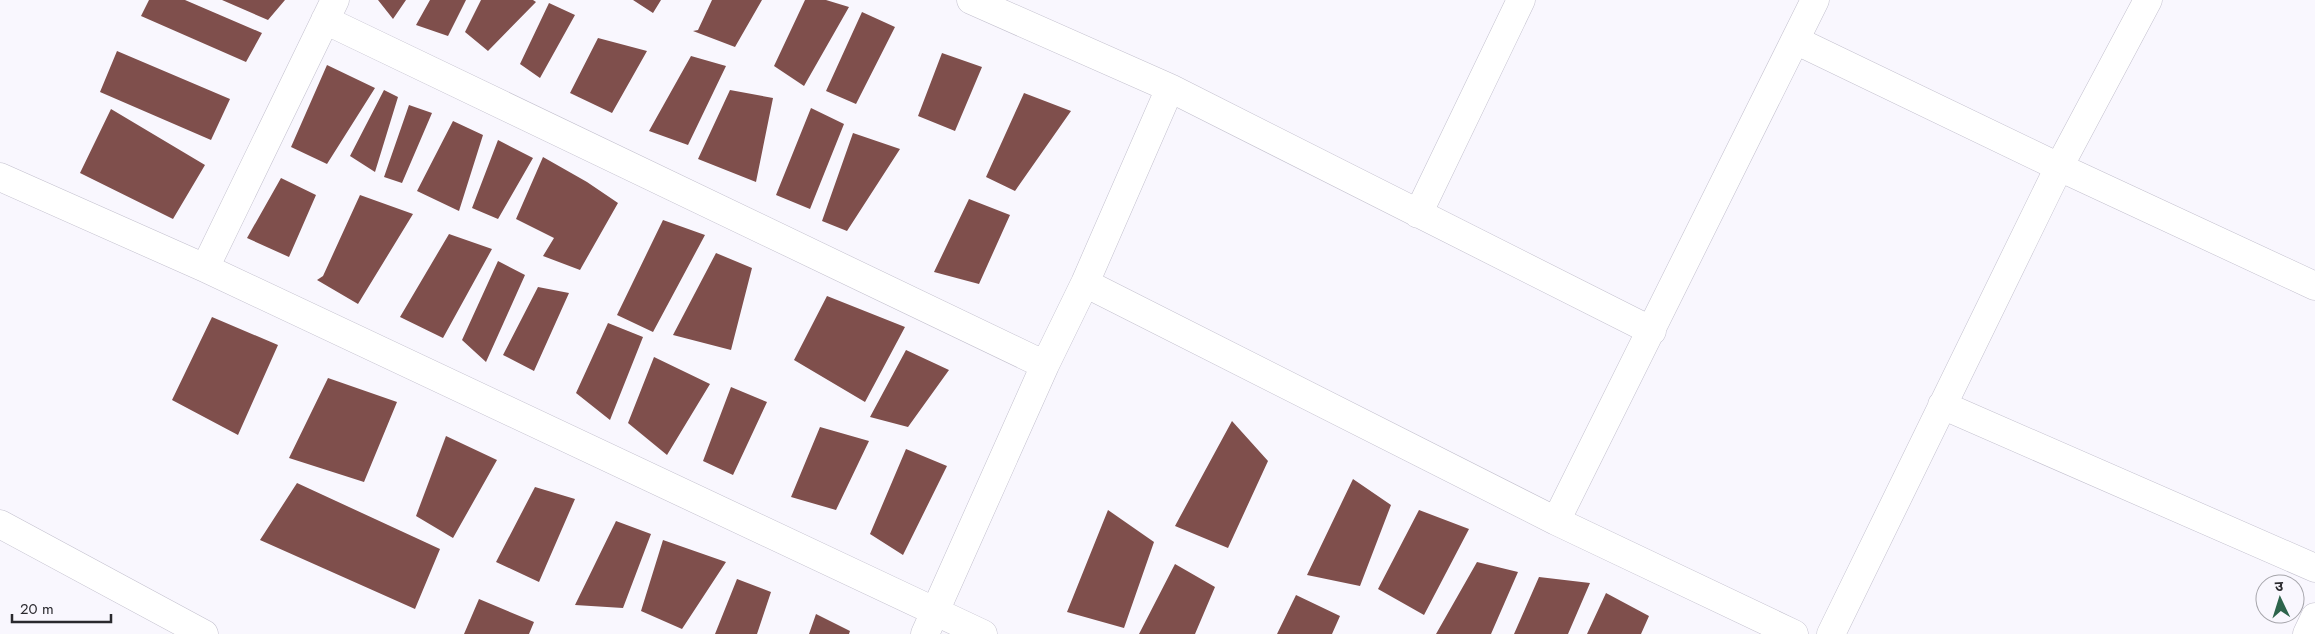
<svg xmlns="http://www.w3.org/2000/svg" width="2315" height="634" viewBox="0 0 2315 634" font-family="Jost,'Noto Sans Devanagari',sans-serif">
  <rect width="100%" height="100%" fill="#f9f7fe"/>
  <path fill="#7f4f4c" d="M149 0H185L262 33 246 62 141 16Z
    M222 0H285L268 20Z
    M378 0H406L393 19Z
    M430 0H466L448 36 416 25Z
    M481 0H533L536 2 488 51 465 32Z
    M633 0H661L653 13Z
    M712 0H762L735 47 693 31 698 30Z
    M805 0H826L849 7 804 86 774 66Z
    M549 3 575 15 540 78 520 64Z
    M862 12 895 27 856 104 826 91Z
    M598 38 647 51 612 113 570 93Z
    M117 51 230 99 211 140 100 92Z
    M942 53 982 67 955 131 918 116Z
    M691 56 726 66 688 145 649 131Z
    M327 65 375 88 327 164 291 147Z
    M384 90 398 97 375 172 350 156Z
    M730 90 773 98 756 182 698 159Z
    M1024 93 1071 111 1015 191 986 177Z
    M409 105 432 113 402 183 384 177Z
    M811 108 844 124 810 209 776 195Z
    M111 109 205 165 173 219 80 173Z
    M453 121 483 135 459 211 417 191Z
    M853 133 900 149 847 231 822 221Z
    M498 140 533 158 498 219 472 208Z
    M543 157 587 182 618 203 580 270 543 256 554 238 516 219Z
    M281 178 316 195 289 257 247 238Z
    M360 195 413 214 358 304 317 280 323 276Z
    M969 199 1010 215 979 284 934 272Z
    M663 220 705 235 653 332 617 315Z
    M449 234 492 249 443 338 400 317Z
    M716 253 752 268 731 350 673 335Z
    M498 261 525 275 486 362 462 340Z
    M538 287 569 293 534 371 503 355Z
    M827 296 905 327 865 402 794 360Z
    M212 317 278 345 238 435 172 400Z
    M608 323 643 337 610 420 576 393Z
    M906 350 949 370 908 427 870 417Z
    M654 357 710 384 667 455 628 423Z
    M328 378 397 402 364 482 289 458Z
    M731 387 767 402 733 475 703 461Z
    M1232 421 1268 461 1228 548 1175 526Z
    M820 427 869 441 836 510 791 497Z
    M446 436 497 460 453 538 416 516Z
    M906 449 947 466 903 555 870 534Z
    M1353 479 1391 505 1360 586 1307 575Z
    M297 483 440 549 415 609 260 540Z
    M535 487 575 499 539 582 496 562Z
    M1108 510 1154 542 1124 628 1067 612Z
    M1419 510 1469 529 1424 615 1378 589Z
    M616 521 651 534 623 608 575 605Z
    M663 540 726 562 682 629 641 611Z
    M1477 562 1518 572 1491 634H1436Z
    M1175 564 1215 587 1195 634H1139Z
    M1539 577 1590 583 1568 634H1514Z
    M737 579 771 592 757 634H715Z
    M1606 593 1649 616 1641 634H1587Z
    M1296 595 1340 616 1332 634H1277Z
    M479 599 534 622 529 634H464Z
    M816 614 850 631 849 634H809Z"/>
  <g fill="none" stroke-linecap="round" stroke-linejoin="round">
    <g stroke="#c3c0ce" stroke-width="29">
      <path id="street" d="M971 0 1170 88 1652 331
        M325 20 1045 365
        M1795 40 2059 167 2315 286
        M0 177 205 268 983 634
        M1418 214 1521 0
        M205 268 335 0
        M1085 283 1556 521 1794 634
        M1942 405 2315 568
        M1556 521 1815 0
        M0 524 204 634
        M925 634 1045 365 1085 283 1170 88
        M1831 634 2059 167 2148 0
        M2307 634 2315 617"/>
    </g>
    <use href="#street" stroke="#fff" stroke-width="28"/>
  </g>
  <g transform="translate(2280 599) rotate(356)"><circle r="24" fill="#f9f7fe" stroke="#a6a5ab"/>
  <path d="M0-4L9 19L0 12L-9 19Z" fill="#2d644c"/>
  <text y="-8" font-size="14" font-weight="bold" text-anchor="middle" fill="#2a292e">उ</text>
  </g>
  <path d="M12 614v8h99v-8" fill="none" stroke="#2a292e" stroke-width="2.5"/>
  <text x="20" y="614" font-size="15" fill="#2a292e" stroke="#f9f7fe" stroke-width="4" paint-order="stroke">20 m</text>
</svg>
